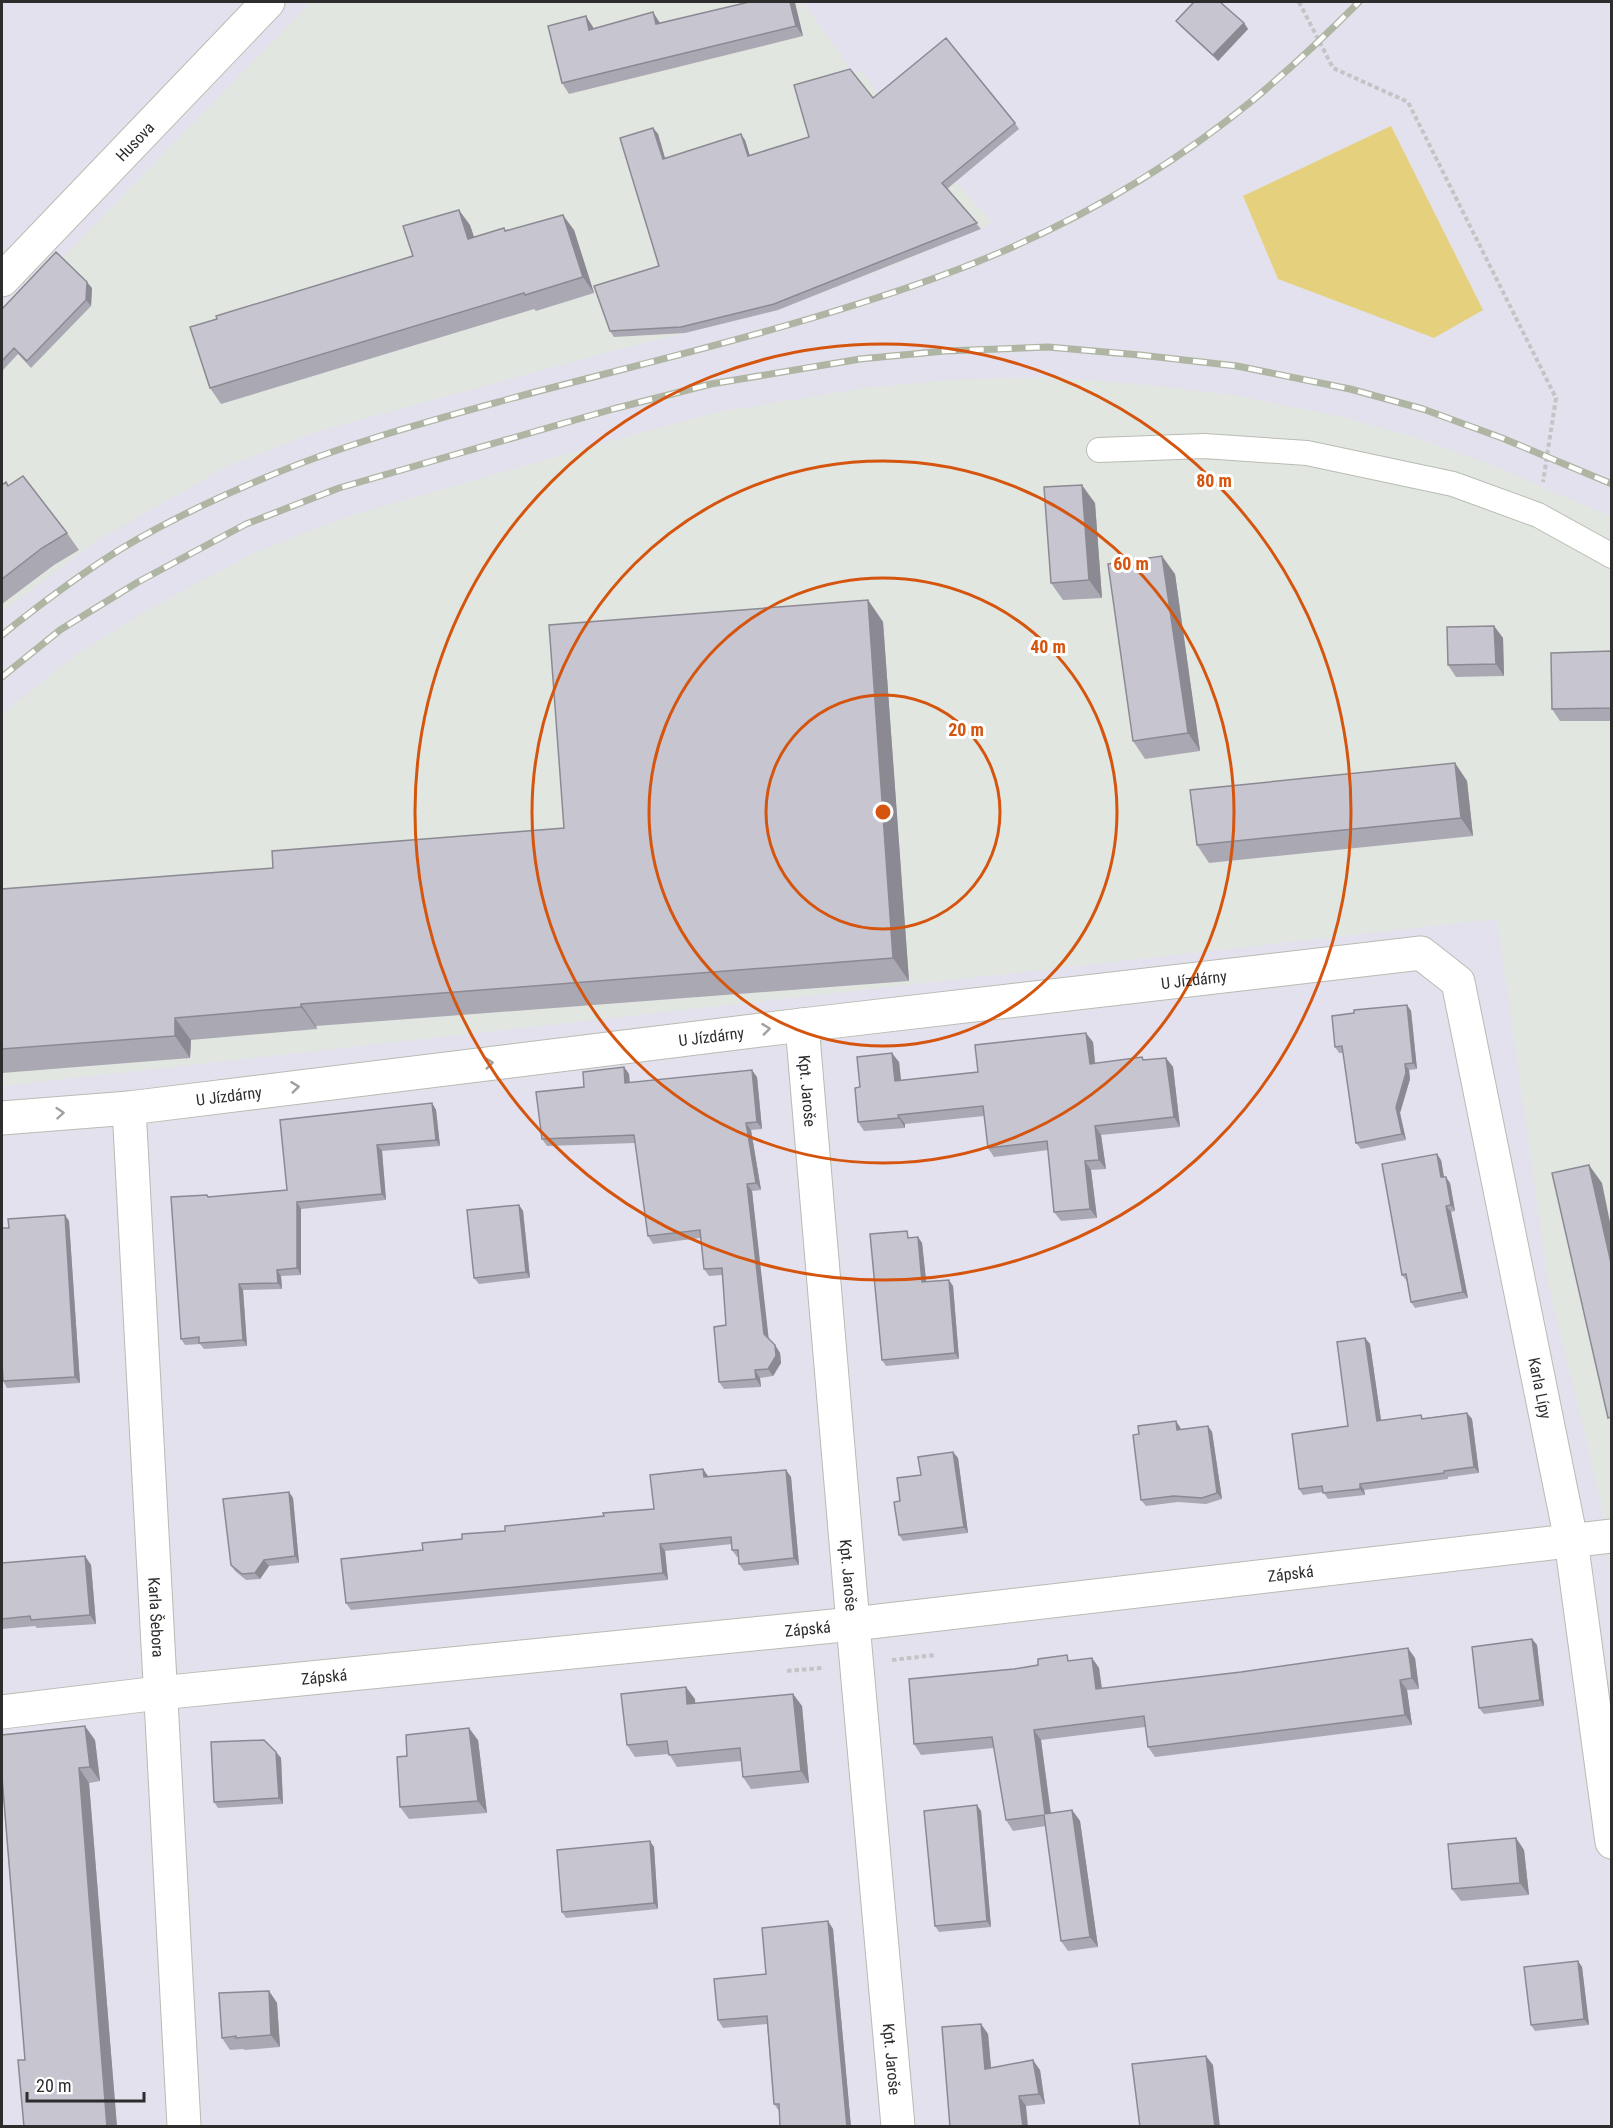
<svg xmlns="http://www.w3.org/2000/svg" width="1613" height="2128" viewBox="0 0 1613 2128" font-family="'Roboto Condensed',sans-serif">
  <rect width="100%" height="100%" fill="#e2e1ed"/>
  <path fill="#e1e6e0" d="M311 2H803L853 73 862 71 874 89 992 223 909 259 778 310 609 352 319 431 228 466 96 541 2 612V320Z
    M1047 377 1138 384 1233 395 1342 417 1414 437 1492 465 1611 517V1583L1601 1503 1548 1282 1497 919 2 1086V716L16 702 77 654 152 607 258 551 349 516 621 438 718 412 864 388 946 380Z"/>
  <path fill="#e5d17d" d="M1391 126 1483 310 1434 338 1278 279 1243 196Z"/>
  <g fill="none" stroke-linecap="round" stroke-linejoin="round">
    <g stroke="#b8bcb1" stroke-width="26">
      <path id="service" d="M1099 450 1204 446 1307 453 1453 484 1538 515 1612 556"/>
    </g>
    <g stroke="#b8bcb1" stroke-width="35">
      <g id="minor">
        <path id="s1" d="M2 280 268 2"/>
        <path id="s2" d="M802 1025 853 1624 898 2126"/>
        <path id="s3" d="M129 1108 184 2126"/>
        <path id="s4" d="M2 1118 129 1108 802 1025 1421 953 1458 982 1571 1540 1612 1842"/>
      </g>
    </g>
    <g stroke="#b8bcb1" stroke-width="35">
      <g id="tertiary">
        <path id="s5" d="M2 1712 159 1693 853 1624 1612 1536"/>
      </g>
    </g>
    <path stroke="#c4c4c4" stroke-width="4" stroke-dasharray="4.5 3" stroke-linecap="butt" d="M1299 2 1333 68 1408 102 1556 398 1543 482
      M892 1660 935 1655
      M787 1671 822 1668"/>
    <use href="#service" stroke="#fff" stroke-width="24"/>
    <use href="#minor" stroke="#fff" stroke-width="33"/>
    <use href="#tertiary" stroke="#fff" stroke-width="33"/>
    <g stroke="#aeb5a3" stroke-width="7">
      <path id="rail" d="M2 635C39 605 78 576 119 550 164 523 214 499 262 479 341 445 426 422 509 399 651 361 796 328 935 278 1049 237 1159 177 1253 100 1290 69 1325 36 1359 2
        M2 677 60 630 138 582 246 524 339 488 613 409 711 384 860 359 945 351 1048 347 1140 355 1237 366 1350 389 1423 409 1502 438 1612 484"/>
    </g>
    <use href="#rail" stroke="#fff" stroke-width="4.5" stroke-dasharray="14" stroke-linecap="butt"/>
  </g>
  <path fill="#aaa9b3" d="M795 3 803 36 569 94 562 83 593 27 594 29 660 23Z
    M1176 21 1244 23 1248 29 1218 61 1181 27Z
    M873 98 1015 123 1019 129 947 189 981 229 778 310 685 333 614 337 610 331 659 266 653 128 658 134 665 158 745 140 750 156 809 137Z
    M470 225 474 237 506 231 574 230 594 293 536 311 534 309 221 404 210 388 413 256Z
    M92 288 91 306 31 368 18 354 2 371V309Z
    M2 485 9 486 67 533 79 550 54 565 2 604Z
    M1095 503 1102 598 1063 600 1051 583Z
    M1175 574 1200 751 1145 759 1133 741Z
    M868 600 883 622 909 981 316 1026 317 1029 191 1040 190 1058 2 1073V889L273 868 564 828Z
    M1494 626 1503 638 1504 676 1456 677 1448 665Z
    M1611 651V721H1560L1552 709Z
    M1455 763 1467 781 1473 836 1209 863 1197 845Z
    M1407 1005 1411 1011 1417 1069 1409 1070 1410 1079 1400 1113 1406 1140 1361 1149 1356 1143 1343 1053H1339L1335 1047 1354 1013Z
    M1093 1042 1095 1063 1144 1060 1166 1058 1173 1067 1180 1127 1101 1135 1106 1169 1091 1170 1097 1218 1061 1221 1054 1212 1048 1150 994 1157 988 1148 984 1116 905 1124V1128L864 1131 858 1122 860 1087 899 1062 901 1080 978 1072Z
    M624 1067 629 1074 630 1083 757 1077 762 1129 751 1130 761 1190 752 1191 768 1339 775 1345 780 1353 781 1363 773 1376 760 1378 761 1387 724 1389 719 1382 726 1325 722 1275 709 1276 704 1269 700 1238 653 1244 648 1236 635 1143 547 1146 542 1139 584 1087Z
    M432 1103 436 1110 440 1146 382 1151 386 1200 301 1209V1275L281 1276 282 1289 243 1290 247 1346 204 1349 200 1344 185 1345 181 1339 209 1197 287 1190Z
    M1441 1160 1444 1177 1450 1183 1455 1211 1451 1212 1468 1298 1415 1308 1411 1302 1407 1281 1402 1275Z
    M519 1205 523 1211 530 1278 479 1284 474 1278Z
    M65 1215 69 1221 80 1383 7 1388 3 1381 9 1228Z
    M918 1237 922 1243 926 1282 953 1286 959 1359 886 1366 882 1360 912 1238Z
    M1365 1338 1370 1344 1381 1420 1424 1418 1467 1413 1472 1419 1479 1473 1448 1477V1479L1364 1490 1365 1495 1328 1499 1323 1492 1303 1495 1299 1489 1348 1426Z
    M1208 1426 1212 1432 1222 1499 1206 1504 1178 1502 1146 1506 1141 1500 1139 1434 1180 1427 1181 1429Z
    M953 1452 958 1458 968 1533 903 1541 899 1535 900 1501 921 1475Z
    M703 1469 708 1477 786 1470 791 1477 799 1565 744 1571 739 1564V1557H737L732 1550V1544L665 1551 668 1580 351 1610 346 1603 423 1550 462 1539 505 1531 654 1509Z
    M289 1492 293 1498 299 1563 269 1566 260 1579 246 1580 235 1571 231 1565Z
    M85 1556 91 1565 96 1624 37 1628 35 1626 2 1629V1563Z
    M1532 1639 1537 1645 1544 1706 1484 1714 1479 1708Z
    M1092 1658 1099 1668 1102 1688 1415 1658 1419 1689 1407 1690 1412 1725 1155 1757 1148 1747 1145 1727 1041 1740 1051 1813 1072 1810 1080 1821 1098 1947 1068 1951 1061 1941 1046 1826 1013 1831 1006 1820 994 1748 921 1755 914 1744 1014 1669 1038 1665Z
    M793 1694 802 1706 809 1783 751 1789 743 1777 741 1761 677 1767 669 1754 635 1757 627 1745 695 1699V1703Z
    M95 1740 100 1781 89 1783 117 2127H24L25 2060 2 1783Z
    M478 1740 487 1813 409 1819 400 1807 407 1756Z
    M276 1752 281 1758 283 1804 218 1808 214 1802Z
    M981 1811 991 1927 939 1932 935 1926Z
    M1516 1838 1524 1850 1529 1895 1461 1901 1452 1889Z
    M654 1847 658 1909 566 1918 562 1912Z
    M828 1921 833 1929 851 2127H780L779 2111 774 2104 767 2024 723 2028 718 2020 766 1974Z
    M1578 1961 1582 1967 1589 2025 1535 2031 1531 2025Z
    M269 1991 277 2003 280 2047 245 2050 243 2049 230 2050 222 2038Z
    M981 2024 988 2034 991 2068 1040 2070 1045 2104 1026 2106 950 2127Z"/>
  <path fill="#8b8a92" d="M790 2H794L795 3 803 36 796 26Z
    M653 12 660 23 656 24Z
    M586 16 593 27 596 40 589 30Z
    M1244 23 1248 29 1218 61 1213 55Z
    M653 128 658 134 667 165 663 159Z
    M741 134 745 140 752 163 748 156Z
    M459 210 470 225 480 255 468 239Z
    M563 215 574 230 594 293 583 277Z
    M87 282 92 288 91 306 86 300Z
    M1082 485 1095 503 1102 598 1089 580Z
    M1162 556 1175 574 1200 751 1188 733Z
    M868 600 883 622 909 981 893 958Z
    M1494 626 1503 638 1504 676 1496 664Z
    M1455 763 1467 781 1473 836 1461 818Z
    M301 1004 316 1026 317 1029 301 1007Z
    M1407 1005 1411 1011 1417 1069 1413 1063Z
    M175 1018 191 1040 190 1058 175 1036Z
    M1086 1033 1093 1042 1096 1073 1090 1064Z
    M892 1053 899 1062 902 1090 895 1081Z
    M1166 1058 1173 1067 1180 1127 1174 1117Z
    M1405 1064 1409 1070 1410 1079 1400 1113 1406 1140 1402 1134 1396 1107Z
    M624 1067 629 1074 630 1090 625 1083Z
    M752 1070 757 1077 762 1129 757 1122Z
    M432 1103 436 1110 440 1146 436 1140Z
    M898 1115 905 1124V1128L899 1118Z
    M746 1123 751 1130 761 1190 756 1183Z
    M1095 1126 1101 1135 1106 1169 1099 1160Z
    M377 1145 382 1151 386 1200 382 1194Z
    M1437 1154 1441 1160 1445 1183 1441 1177Z
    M1085 1161 1091 1170 1097 1218 1090 1209Z
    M1589 1165 1602 1183 1611 1227V1263Z
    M1446 1177 1450 1183 1455 1211 1451 1205Z
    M747 1184 752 1191 769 1341 764 1334Z
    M297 1202 301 1209V1275L297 1268Z
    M519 1205 523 1211 530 1278 526 1272Z
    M1446 1206 1451 1212 1468 1298 1463 1292Z
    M65 1215 69 1221 80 1383 75 1377Z
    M918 1237 922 1243 927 1288 922 1282Z
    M277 1270 281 1276 282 1289 278 1283Z
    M949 1280 953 1286 959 1359 955 1353Z
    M239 1284 243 1290 247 1346 243 1340Z
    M1365 1338 1370 1344 1382 1427 1377 1421Z
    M775 1345 780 1353 781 1363 773 1376 768 1369Z
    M755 1370 760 1378 761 1387 756 1379Z
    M1467 1413 1472 1419 1479 1473 1474 1467Z
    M1176 1421 1180 1427 1181 1436 1177 1430Z
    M1208 1426 1212 1432 1222 1499 1217 1493Z
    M953 1452 958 1458 968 1533 964 1527Z
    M703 1469 708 1476 709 1485 704 1477Z
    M786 1470 791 1477 799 1565 794 1558Z
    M1360 1484 1364 1490 1365 1495 1360 1489Z
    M289 1492 293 1498 299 1563 295 1556Z
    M660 1544 665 1551 668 1580 663 1573Z
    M85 1556 91 1565 96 1624 90 1615Z
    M264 1560 269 1566 260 1579 255 1573Z
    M1532 1639 1537 1645 1544 1706 1540 1700Z
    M1408 1648 1415 1658 1419 1689 1412 1678Z
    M1092 1658 1099 1668 1103 1699 1096 1689Z
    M1400 1680 1407 1690 1412 1725 1405 1715Z
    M686 1687 695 1699 696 1716 687 1704Z
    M793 1694 802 1706 809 1783 801 1771Z
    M85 1726 95 1740 100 1781 90 1767Z
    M469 1728 478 1740 487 1813 478 1801Z
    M1034 1730 1041 1740 1052 1824 1045 1814Z
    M276 1752 281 1758 283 1804 279 1798Z
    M79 1768 89 1783 117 2127H107Z
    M977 1805 981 1811 991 1927 987 1921Z
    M1072 1810 1080 1821 1098 1947 1090 1937Z
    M1516 1838 1524 1850 1529 1895 1520 1883Z
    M650 1841 654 1847 658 1909 654 1903Z
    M828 1921 833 1929 851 2127H847Z
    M1578 1961 1582 1967 1589 2025 1584 2019Z
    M269 1991 277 2003 280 2047 271 2035Z
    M981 2024 988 2034 992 2078 985 2069Z
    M1206 2056 1213 2065 1220 2127H1215Z
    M1033 2060 1040 2070 1045 2104 1039 2094Z
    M1019 2096 1026 2106 1028 2127H1023Z"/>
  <path fill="#c6c5d0" stroke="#8b8a92" stroke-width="1.5" d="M749 2H790L796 26 562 83 548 26 586 16 589 30 653 12 656 24Z
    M1194 2H1220L1244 23 1213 55 1176 21Z
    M946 38 1015 123 942 183 977 223 774 304 681 327 610 331 594 286 659 266 620 138 653 128 663 159 741 134 748 156 809 137 794 85 850 69 873 98Z
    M459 210 468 239 504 228 505 231 563 215 583 277 525 295 524 293 210 388 190 327 217 319 216 316 413 256 403 226Z
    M56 252 87 282 86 300 27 361 14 348 2 361V309Z
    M23 476 67 533 42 548 2 579V485L6 482 8 486Z
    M1082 485 1089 580 1051 583 1044 487Z
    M1162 556 1188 733 1133 741 1108 564Z
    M868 600 893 958 301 1004V1007L175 1018V1036L2 1049V889L273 868 272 851 564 828 549 625Z
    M1494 626 1496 664 1448 665 1447 627Z
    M1611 651V708L1552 709 1551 653Z
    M1455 763 1461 818 1197 845 1190 790Z
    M1407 1005 1413 1063 1405 1064 1406 1073 1396 1107 1402 1134 1356 1143 1342 1046 1335 1047 1332 1016 1354 1013V1010Z
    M1086 1033 1090 1064 1142 1057 1143 1060 1166 1058 1174 1117 1095 1126 1099 1160 1085 1161 1090 1209 1054 1212 1047 1141 988 1148 983 1106 898 1115 899 1118 858 1122 855 1088 860 1087 857 1057 892 1053 895 1081 978 1072 975 1045Z
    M624 1067 625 1083 752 1070 757 1122 746 1123 756 1183 747 1184 764 1334 775 1345 776 1356 768 1369 755 1370 756 1379 719 1382 714 1327 726 1325 722 1268 704 1269 700 1230 648 1236 634 1135 542 1139 536 1092 584 1087 583 1072Z
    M432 1103 436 1140 377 1145 382 1194 297 1202V1268L277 1270 278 1283 239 1284 243 1340 199 1343V1337L181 1339 171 1197 207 1195 208 1197 287 1190 280 1120Z
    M1437 1154 1441 1177H1446L1451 1205 1446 1206 1463 1292 1411 1302 1406 1274 1402 1275 1382 1164Z
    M1589 1165 1611 1263V1417L1608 1418 1552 1173Z
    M519 1205 526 1272 474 1278 467 1210Z
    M65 1215 75 1377 3 1381 2 1362V1228H9L8 1219Z
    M907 1231 908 1238 918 1237 922 1282 949 1280 955 1353 882 1360 870 1234Z
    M1365 1338 1377 1421 1421 1415 1422 1419 1467 1413 1474 1467 1444 1471V1473L1360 1484V1489L1323 1493 1322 1486 1299 1489 1292 1434 1348 1426 1337 1342Z
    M1176 1421 1177 1430 1208 1426 1217 1493 1202 1498 1174 1496 1141 1500 1133 1435 1139 1434 1138 1426Z
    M953 1452 964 1527 899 1535 894 1502 900 1501 897 1478 921 1475 918 1457Z
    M703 1469 704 1477 786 1470 794 1558 739 1564 738 1550H732L731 1537 660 1544 663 1573 346 1603 341 1559 423 1550 422 1543 462 1539V1534L505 1531V1526L604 1516 603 1513 654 1509 650 1475Z
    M289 1492 295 1556 264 1560 255 1573 242 1574 231 1565 223 1499Z
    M85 1556 90 1615 31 1620 30 1616 2 1619V1563Z
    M1532 1639 1540 1700 1479 1708 1472 1647Z
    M1408 1648 1412 1678 1400 1680 1405 1715 1148 1747 1144 1716 1034 1730 1045 1814 1072 1810 1090 1937 1061 1941 1044 1815 1006 1820 992 1737 914 1744 909 1679 1014 1669 1038 1665V1659L1067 1655 1068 1661 1092 1658 1096 1689 1241 1672Z
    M686 1687 687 1704 793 1694 801 1771 743 1777 740 1748 669 1755 667 1741 627 1745 621 1694Z
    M85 1726 90 1767 79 1768 107 2127H24L18 2060H25L2 1777V1735Z
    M469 1728 478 1801 400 1807 397 1757 407 1756 406 1735Z
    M264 1740 276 1752 279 1798 214 1802 211 1742Z
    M977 1805 987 1921 935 1926 924 1811Z
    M1516 1838 1520 1883 1452 1889 1448 1844Z
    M650 1841 654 1903 562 1912 557 1850Z
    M828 1921 847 2127H780L779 2104H774L767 2016 718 2020 714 1979 766 1974 762 1928Z
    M1578 1961 1584 2019 1531 2025 1524 1967Z
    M269 1991 271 2035 236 2038V2036L222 2038 219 1993Z
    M981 2024 985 2069 1033 2060 1039 2094 1019 2096 1023 2127H950L942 2027Z
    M1206 2056 1215 2127H1140L1132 2064Z"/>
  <defs><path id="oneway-chevron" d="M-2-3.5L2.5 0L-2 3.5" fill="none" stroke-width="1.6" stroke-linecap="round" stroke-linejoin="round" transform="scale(1.5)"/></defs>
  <g stroke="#a0a0a0">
    <use href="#oneway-chevron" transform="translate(766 1029) rotate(-7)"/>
    <use href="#oneway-chevron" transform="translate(489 1063) rotate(-7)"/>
    <use href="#oneway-chevron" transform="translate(295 1087) rotate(-7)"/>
    <use href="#oneway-chevron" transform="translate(60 1113) rotate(-5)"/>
  </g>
  <g fill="none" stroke="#d5550f" stroke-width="3">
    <circle cx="883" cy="812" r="117"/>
    <circle cx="883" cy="812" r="234"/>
    <circle cx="883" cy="812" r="351"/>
    <circle cx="883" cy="812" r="468"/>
  </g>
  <g text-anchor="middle" stroke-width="6" stroke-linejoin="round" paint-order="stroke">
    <g font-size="16" fill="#2d2d2d" stroke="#fff">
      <text dy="6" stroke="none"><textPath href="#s1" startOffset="192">Husova</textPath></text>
      <text dy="6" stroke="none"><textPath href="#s4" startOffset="1200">U Jízdárny</textPath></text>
      <text dy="6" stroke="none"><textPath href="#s4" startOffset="714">U Jízdárny</textPath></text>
      <text dy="6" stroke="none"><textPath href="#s2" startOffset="66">Kpt. Jaroše</textPath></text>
      <text dy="6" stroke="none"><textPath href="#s4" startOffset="228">U Jízdárny</textPath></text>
      <text dy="6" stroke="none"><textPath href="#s4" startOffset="1890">Karla Lípy</textPath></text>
      <text dy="6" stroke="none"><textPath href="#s5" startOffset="1296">Zápská</textPath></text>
      <text dy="6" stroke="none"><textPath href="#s2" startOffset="552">Kpt. Jaroše</textPath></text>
      <text dy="6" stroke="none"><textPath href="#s3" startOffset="510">Karla Šebora</textPath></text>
      <text dy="6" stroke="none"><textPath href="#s5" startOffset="810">Zápská</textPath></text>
      <text dy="6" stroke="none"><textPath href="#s5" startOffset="324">Zápská</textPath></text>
      <text dy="6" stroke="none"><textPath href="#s2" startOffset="1038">Kpt. Jaroše</textPath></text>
    </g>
  </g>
  <circle cx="883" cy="812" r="9" fill="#d5550f" stroke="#fff" stroke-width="3"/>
  <g font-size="18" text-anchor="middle" font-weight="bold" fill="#d5550f" stroke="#fff" stroke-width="6" stroke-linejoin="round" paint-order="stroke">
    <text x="1214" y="487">80 m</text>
    <text x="1131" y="570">60 m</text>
    <text x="1048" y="653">40 m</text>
    <text x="966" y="736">20 m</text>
  </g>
  <rect width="1613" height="2128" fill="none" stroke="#2d2d2d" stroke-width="6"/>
  <path d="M27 2092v9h117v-9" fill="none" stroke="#2d2d2d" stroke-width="3"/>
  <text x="36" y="2092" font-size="18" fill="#2d2d2d" stroke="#ffffff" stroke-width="4.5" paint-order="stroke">20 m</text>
</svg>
